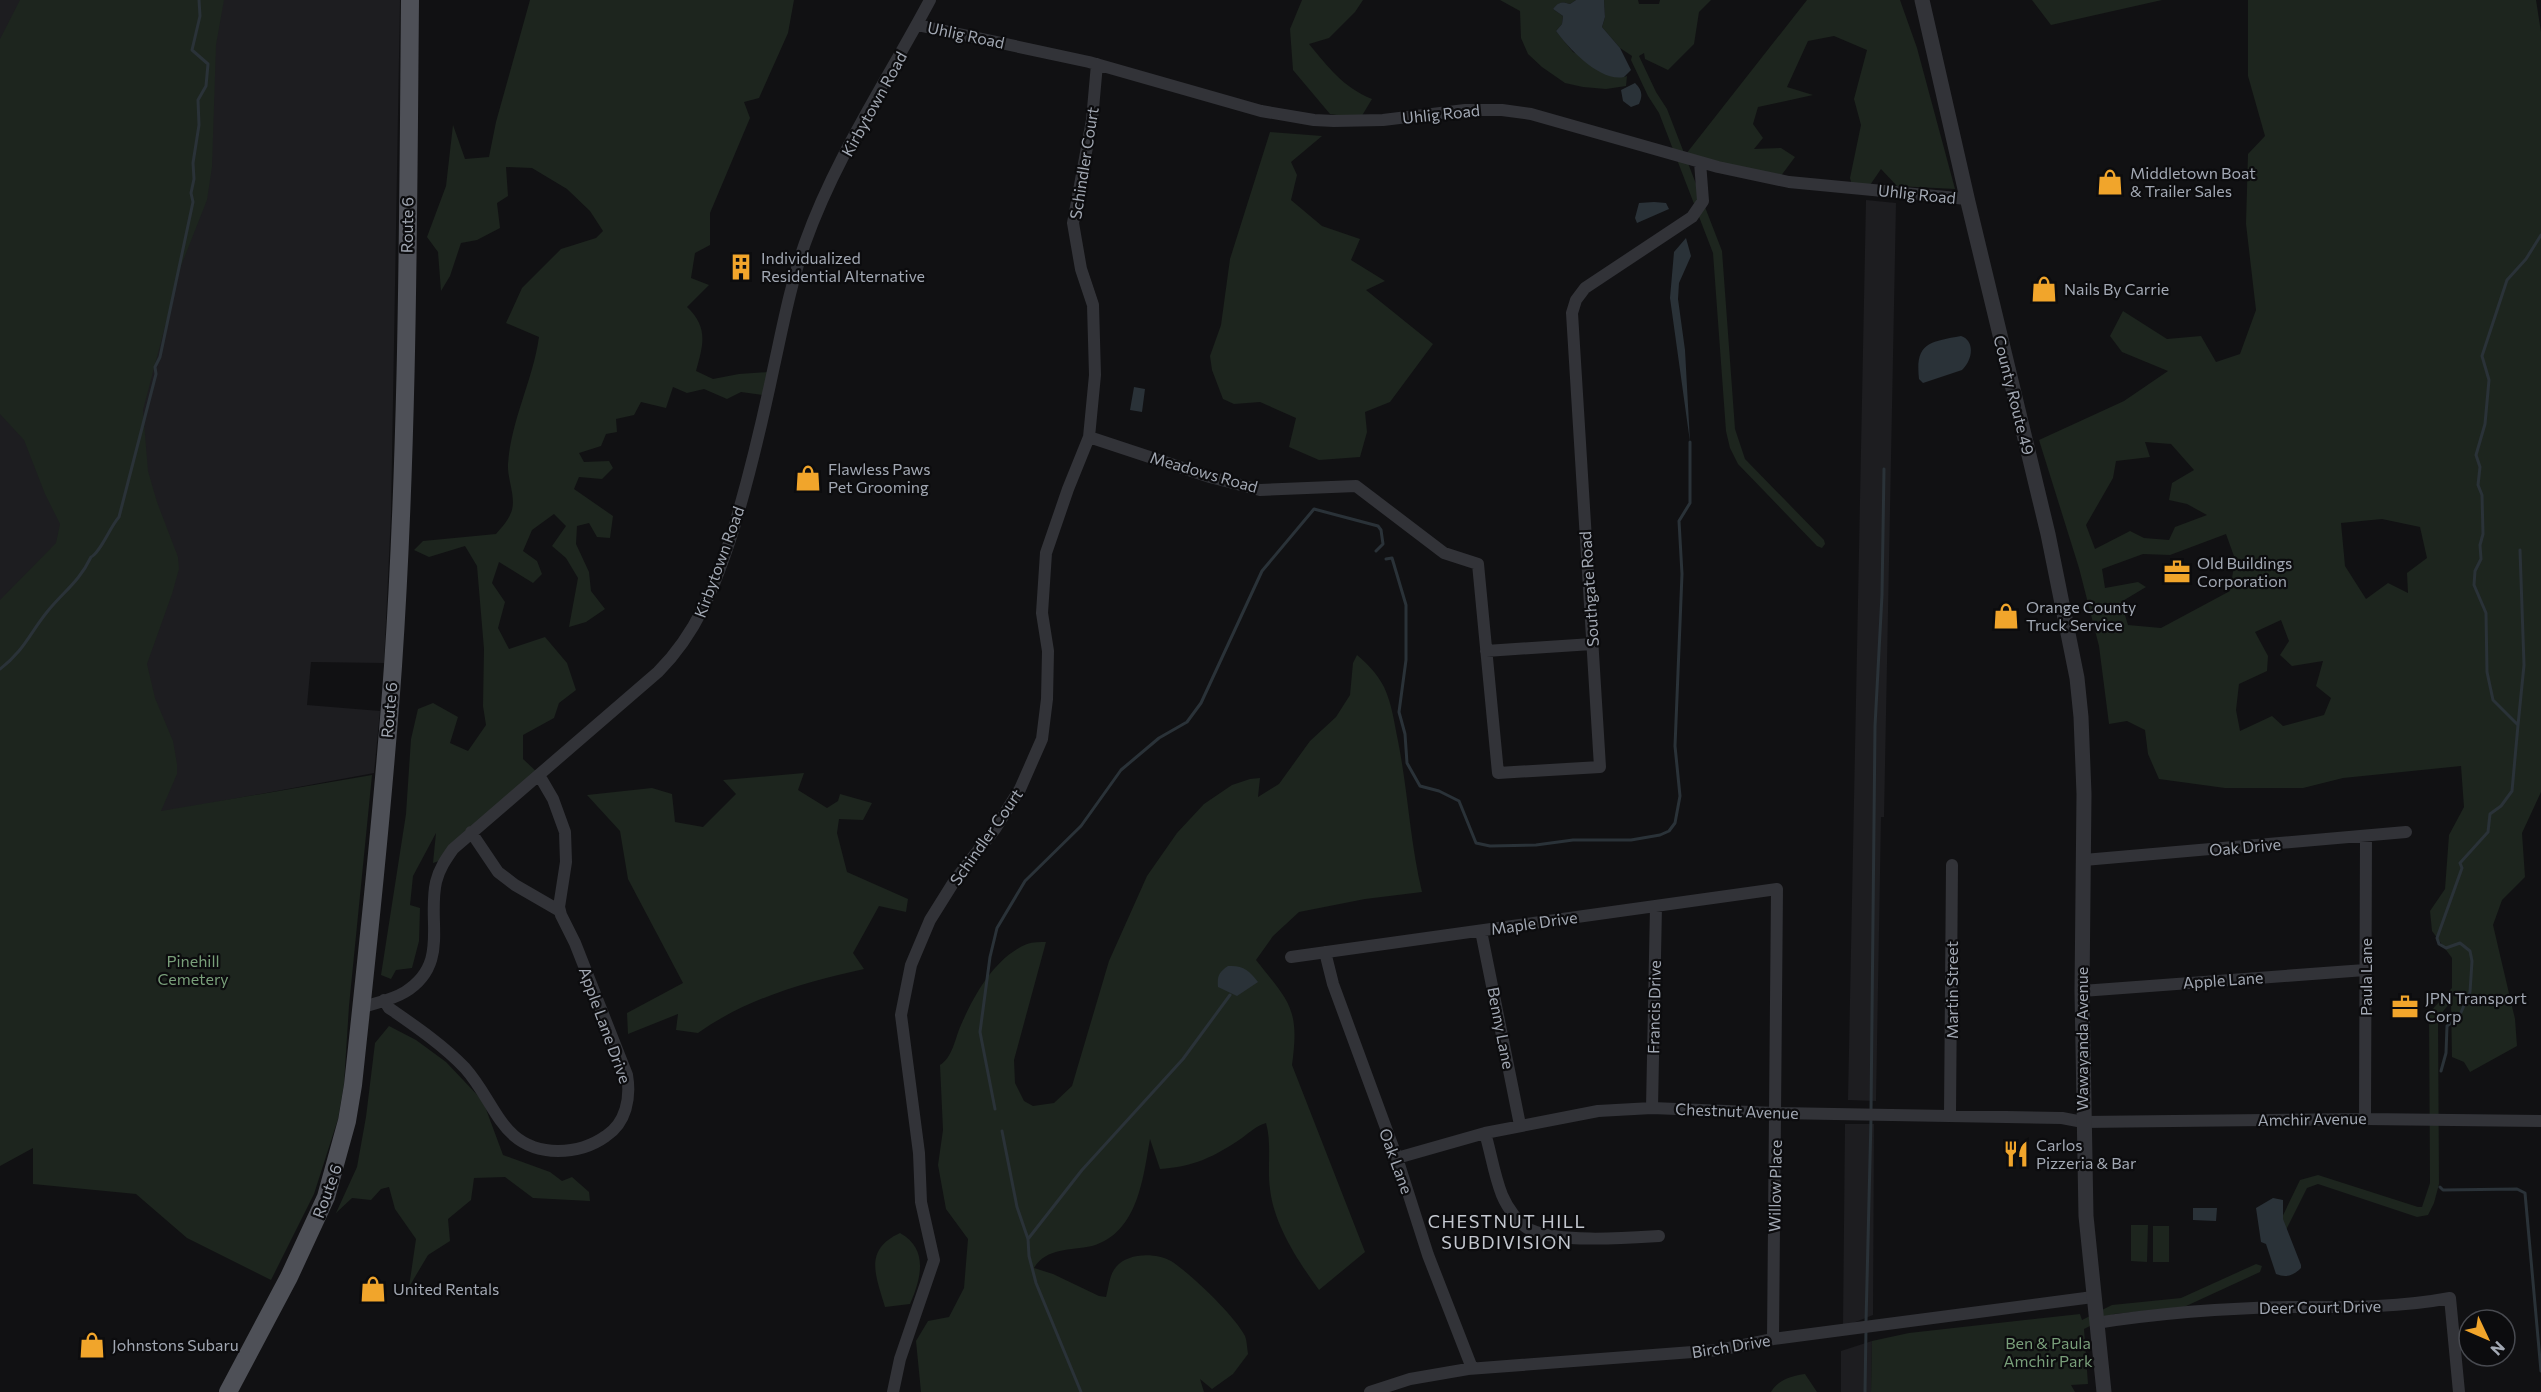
<svg xmlns="http://www.w3.org/2000/svg" width="2541" height="1392" viewBox="0 0 2541 1392" font-family="Commissioner,sans-serif">
  <rect width="100%" height="100%" fill="#111113"/>
  <path fill="#1d1d20" d="M0 0H400L391 514 384 663 311 662 307 705 380 711 374 773 163 812H34L0 815Z
    M1866 200 1896 203 1884 817H1881L1876 1101 1848 1100Z
    M1845 1124H1874L1873 1315 1843 1327Z
    M1872 1341 1871 1392H1841V1351Z"/>
  <path fill="#1d251e" fill-rule="evenodd" d="M20 0H224L216 45 212 167 207 200 181 266 143 410 148 471 157 502 178 557 179 569 172 594 147 664 155 698 173 741 177 764V774L161 811 372 775 349 1006 344 1084 338 1119 314 1194 271 1280 187 1238 136 1194 33 1184V1148L0 1166V600L56 543 60 524 45 494 24 440 0 414V39Z
    M530 0H794L788 33 759 98 744 102 750 118 710 213V245L695 253 691 278 709 285 687 307C709 328 703 345 696 371L713 379 739 374 768 372 763 395 741 392 727 399 704 389 687 393 673 387 666 408 641 402 634 415 616 419 617 432 606 434 601 446 579 453 584 462 609 461 613 468 602 479 579 477 574 489 613 516 610 538 597 537 589 523 577 526 576 544 589 572 591 591 605 609 586 622 569 627 578 578 566 558 552 546 566 526 554 514 532 530 523 551 537 561 542 574 533 583 499 562 492 583 505 602 498 628 509 649 545 637 567 663 576 690 559 703 554 718 523 735V759L538 773 454 856 433 863 436 833 413 876 410 905 420 908 419 941 412 968 396 970 391 979 381 975 406 814 411 739 418 709 433 703 458 717 450 743 468 751 486 725 483 706 484 649 477 566 465 546 429 557 414 550 423 541 496 534C501 528 507 522 510 515 518 500 507 480 508 464 511 420 533 380 539 337L506 323 522 288 561 249 596 238 603 231 590 211 567 189 532 168 506 167 508 196 497 203 500 228 477 240 461 243 450 276 441 291 438 252 427 237 446 186 453 125 465 159 489 157 496 122Z
    M1302 0H1363L1355 12 1329 38 1309 44C1329 68 1343 87 1372 99L1360 119 1330 114 1293 70 1290 29Z
    M1500 0H1576L1570 4C1562 1 1559 2 1553 9L1563 16 1562 24 1556 31 1573 52 1624 77 1627 76 1626 86 1606 89 1583 87 1565 83 1542 67 1528 54 1521 38 1520 11Z
    M1604 0H1638L1639 4H1659L1660 0H1711L1699 12 1694 44 1668 70 1645 59 1644 53 1639 56 1656 92 1667 109 1722 251 1735 429 1745 459 1824 540 1825 544 1822 548 1817 546 1738 464 1730 448 1726 431 1713 253 1659 113 1648 96 1631 60 1632 56 1620 48 1602 27 1605 17Z
    M1807 0H1900L1917 48 1955 189 1897 186 1881 169 1866 191 1853 189 1850 178 1861 125 1854 99 1867 50 1834 36 1808 41 1787 87 1813 95 1758 107 1753 124 1763 138 1754 149 1781 148 1795 157 1777 181 1686 154Z
    M2032 0H2162L2051 25Z
    M2248 0H2536L2541 32V792L2522 833 2525 877 2502 900 2493 925 2515 1019 2517 1046 2470 1072 2464 1062 2452 1057 2451 1002 2438 1017 2439 1184 2434 1203 2428 1215 2417 1217 2318 1184 2307 1188 2283 1236 2275 1232 2300 1180 2318 1175 2418 1207H2422L2430 1183 2429 1013 2452 988V958L2432 931 2430 911 2445 889 2449 835 2464 807 2461 766 2343 778 2303 788H2225L2159 779 2148 754 2145 730 2127 721 2109 724 2099 646 2079 568 2039 440 2124 401 2168 371 2122 352 2110 336 2123 311 2167 339 2201 336 2216 362 2240 354 2256 310 2246 224 2248 154 2265 136 2248 76ZM2145 442 2171 444 2194 470 2172 483 2169 500 2187 504 2207 515 2175 527 2169 540 2144 538 2130 531 2095 549 2086 525 2113 478 2116 461 2150 457ZM2382 519 2420 527 2427 558 2407 573 2408 593 2388 583 2366 599 2345 566 2341 523ZM2226 534 2235 559 2230 591 2161 628 2128 625 2121 602 2146 587 2138 582 2105 588 2102 569 2143 554 2170 555ZM2281 620 2289 641 2280 655 2292 666 2323 661 2316 686 2331 698 2324 715 2283 726 2272 716 2240 731 2236 710 2239 684 2267 671 2268 656 2255 632Z
    M1270 132 1322 136 1291 162 1297 175 1291 200 1322 226 1360 239 1351 260 1385 281 1366 290 1433 344 1390 402 1365 412 1367 432 1360 457 1319 460 1289 447 1296 418 1260 402 1234 404 1223 399 1212 370 1210 356 1221 325 1230 259Z
    M1357 655C1368 664 1377 674 1384 687 1392 704 1394 722 1398 741 1408 791 1410 842 1422 892L1365 899 1299 912 1273 936 1256 960C1289 1002 1300 1008 1292 1065L1365 1252 1319 1290C1298 1261 1274 1225 1270 1189 1267 1167 1272 1144 1266 1123 1256 1126 1250 1132 1242 1138 1214 1157 1193 1167 1160 1169L1150 1139C1143 1178 1138 1233 1092 1246 1070 1251 1047 1247 1034 1268L1053 1274 1099 1296 1106 1297C1109 1287 1109 1275 1116 1267 1127 1253 1155 1252 1171 1261 1190 1273 1235 1316 1245 1336 1247 1341 1247 1348 1248 1354L1233 1374 1212 1389 1200 1379 1204 1392H921L916 1341 928 1321 949 1317 964 1288 968 1239 946 1209 938 1165 943 1130 940 1065C953 1057 955 1038 961 1025 974 995 995 957 1027 944 1033 942 1040 942 1046 942L1014 1060 1015 1083 1024 1101 1033 1106 1054 1103 1072 1086 1109 961 1147 876 1177 833 1204 804 1232 785 1250 779 1260 778 1258 797 1279 784 1310 741 1336 717 1350 695 1353 663Z
    M804 773 798 790 827 808 838 801 840 794 872 803 863 820 839 819 837 833 847 872 908 899 906 912 879 906 853 953 864 969C806 982 747 998 698 1033L676 1030 678 1014 628 1034 627 1013 683 983 628 879 620 831 587 795 652 788 672 794 675 822 703 827 736 794 723 780Z
    M389 1026 416 1040 446 1062 483 1101 503 1155 550 1172 562 1181 572 1177 589 1192 590 1201 533 1198 505 1177 474 1178 471 1200 448 1219 450 1241 428 1255 409 1287 416 1239 395 1209 389 1187 381 1189 371 1200 352 1198 336 1213 357 1167 366 1117 375 1043Z
    M2131 1225H2148L2147 1262 2131 1261Z
    M2153 1226H2169V1262H2153Z
    M900 1233C929 1249 921 1279 910 1304L885 1307C876 1276 863 1250 900 1233Z
    M2256 1264 2262 1266 2260 1272 2184 1307 2114 1314 2084 1329 2088 1384 2071 1385 2075 1392H1871L1872 1341 1909 1333 2080 1314 2082 1320 2112 1305 2181 1298Z
    M1805 1374 1817 1392H1771C1778 1380 1791 1376 1805 1374Z"/>
  <path fill="#2a3238" d="M1576 0H1604L1605 17 1602 27 1620 48 1631 70 1624 77C1600 82 1569 49 1556 31L1562 24 1563 16 1553 9C1558 2 1562 1 1570 4Z
    M1635 83C1642 90 1643 95 1639 104L1631 107 1623 101 1621 90Z
    M1654 202 1666 203 1669 209 1637 223 1635 218 1639 203Z
    M1686 238 1691 256 1679 283 1678 299 1685 350 1690 442 1670 298 1674 252Z
    M1961 336C1976 341 1972 361 1962 370L1923 383 1919 379C1915 343 1929 342 1961 336Z
    M1134 387 1145 389 1142 412 1130 410Z
    M1228 966C1243 965 1249 970 1258 982L1237 996 1218 987C1217 976 1219 972 1228 966Z
    M2273 1198 2283 1200V1219L2301 1265V1268C2293 1276 2286 1278 2276 1274L2266 1244 2261 1242 2256 1208Z
    M2193 1208H2217L2216 1221 2193 1220Z"/>
  <g fill="none" stroke-linecap="round" stroke-linejoin="round">
    <path stroke="#2a3238" stroke-width="3" d="M1386 559 1392 558 1406 605V660L1399 712 1405 734 1407 763 1420 786 1439 791 1459 801 1476 843 1490 846 1536 845 1573 840H1631L1660 835 1669 831 1675 823 1680 796 1675 746 1682 574 1679 521 1690 503V442
      M0 669C23 652 30 633 47 612 64 591 79 582 91 557 100 553 110 527 119 517L156 374 155 367 160 357 193 202 191 193 194 179 193 163 199 125 198 100 206 86 208 64 192 50 200 16 199 0
      M2518 725 2524 665 2520 550
      M2441 1071 2446 1053 2447 1026 2459 1017 2470 992 2472 961 2470 951 2460 943 2446 948 2439 944 2437 938 2462 868 2460 863 2488 832 2490 814 2501 806 2512 791 2518 725 2493 700 2487 672 2486 613 2474 585 2475 571 2481 559 2480 545 2483 534 2482 495 2478 485 2480 467 2476 455 2485 424 2489 380 2482 356 2507 280 2526 259 2541 235
      M995 1109 980 1032 990 957 997 928 1025 881 1081 826 1121 770 1159 738 1187 722 1201 703 1262 571 1314 509 1378 526 1381 530 1383 544 1376 551
      M1871 1112 1875 726 1882 595 1884 469
      M1002 1131 1017 1207 1028 1239 1029 1256 1036 1283 1081 1392
      M2440 1187 2443 1190 2517 1189 2525 1193 2541 1371
      M1028 1239 1082 1170 1183 1059 1230 995
      M1866 1322 1871 1119
      M1865 1392 1866 1329"/>
    <path stroke="#323338" stroke-width="12" d="M917 25 1089 62 1261 111 1314 120 1334 121 1383 120 1465 110H1502L1531 114 1718 167 1789 182 1967 199
      M1089 437 1210 477 1260 490 1356 486 1444 553 1478 564 1498 773 1600 767 1572 313 1576 300 1585 288 1692 217 1703 201 1700 162
      M1486 651 1592 644
      M471 832 498 872 515 885 560 911
      M2084 860 2406 832
      M1481 931 1520 1125
      M1325 952 1333 984 1397 1158 1428 1255 1472 1368
      M1291 957 1777 889 1773 1339
      M2082 991 2365 970
      M384 1000 389 1008C415 1026 443 1045 465 1068 497 1104 501 1150 558 1151 576 1151 592 1146 606 1136 626 1123 631 1098 627 1075L575 943 561 915 559 907 566 862 565 832 553 799 539 775
      M361 1008C375 1003 392 1000 405 992 450 964 427 922 436 882 439 869 446 859 453 849L658 672C697 633 715 586 732 534 749 478 762 423 774 366 783 325 791 283 805 243 835 158 888 79 930 0
      M1652 1108 1656 906
      M1950 1115 1952 865
      M2365 1119 2366 836
      M1485 1133C1491 1153 1494 1175 1502 1195 1507 1207 1519 1225 1531 1230 1559 1243 1627 1238 1659 1236
      M1397 1158 1485 1133 1598 1111 1652 1108 1776 1113 2062 1118 2083 1122 2365 1119 2541 1121
      M2096 1323C2161 1313 2225 1308 2291 1307 2344 1307 2397 1308 2450 1298L2459 1392
      M893 1392 900 1359 934 1260 921 1202 919 1153 901 1015 911 965 930 920 955 880 995 829 1020 789 1042 739 1047 699 1048 651 1042 613 1046 553 1068 489 1089 437 1095 375 1093 305 1081 269 1073 223 1092 120 1097 64
      M1370 1392 1410 1379 1468 1369 1719 1350 1773 1339 2093 1297"/>
    <path stroke="#323338" stroke-width="15" d="M1922 0 1968 202 2048 534 2077 678 2081 717 2084 794 2082 991 2086 1216 2104 1392"/>
    <path stroke="#4e5057" stroke-width="18" d="M228 1392 289 1277 326 1197 347 1121 353 1085C368 946 383 806 393 666 408 445 408 222 410 0"/>
  </g>
  <defs>
    <g id="shop-bare" transform="scale(2.07)"><path d="M-5-2.5h2.3a2.7 3.5 0 0 1 5.4 0H5L5.5 6h-11ZM-1.5-2.5h3a1.5 2.3 0 0 0-3 0Z" fill="#f1a52b" stroke="#0c0c0e" stroke-width="2.5" paint-order="stroke"/></g>
    <g id="building-bare" transform="scale(2.07)"><path d="M-4-6H4V6H1V3H-1V6H-4ZM-2.5-4.3h1.7v1.8h-1.7ZM.8-4.3h1.7v1.8H.8ZM-2.5-1h1.7V.8h-1.7ZM.8-1h1.7V.8H.8Z" fill="#f1a52b" stroke="#0c0c0e" stroke-width="2.5" paint-order="stroke"/></g>
    <g id="office-bare" transform="scale(2.07)"><path d="M-6-3h4V-5.5h4V-3h4V5H-6ZM-1-4.5V-3h2v-1.5ZM-6 0V1H6V0Z" fill="#f1a52b" stroke="#0c0c0e" stroke-width="2.5" paint-order="stroke"/></g>
    <g id="restaurant-bare" transform="scale(2.07)"><path d="M-5-6h1v4h1v-4h1v4h1v-4h1v5L-1.5 .5V6h-2V.5L-5-1ZM5-6V6H3V1.5H1.5Q1.5-4 5-6Z" fill="#f1a52b" stroke="#0c0c0e" stroke-width="2.5" paint-order="stroke"/></g>
  </defs>
  <g fill-rule="evenodd">
    <use href="#shop-bare" x="2110" y="182"/>
    <use href="#building-bare" x="741" y="267"/>
    <use href="#shop-bare" x="2044" y="289"/>
    <use href="#shop-bare" x="808" y="478"/>
    <use href="#office-bare" x="2177" y="572"/>
    <use href="#shop-bare" x="2006" y="616"/>
    <use href="#office-bare" x="2405" y="1007"/>
    <use href="#restaurant-bare" x="2016" y="1154"/>
    <use href="#shop-bare" x="373" y="1289"/>
    <use href="#shop-bare" x="92" y="1345"/>
  </g>
  <g text-anchor="middle" stroke-width="4.5" stroke-linejoin="round" paint-order="stroke">
    <g font-size="16" fill="#a2a8b3" stroke="#0c0c0e">
      <text transform="translate(966 35) rotate(12)" y="6">Uhlig Road</text>
      <text transform="translate(874 104) rotate(-61)" y="6">Kirbytown Road</text>
      <text transform="translate(1441 114) rotate(-6)" y="6">Uhlig Road</text>
      <text transform="translate(1084 163) rotate(-81)" y="6">Schindler Court</text>
      <text transform="translate(1917 194) rotate(6)" y="6">Uhlig Road</text>
      <text transform="translate(407 225) rotate(-89)" y="6">Route 6</text>
      <text transform="translate(2014 395) rotate(76)" y="6">County Route 49</text>
      <text transform="translate(1204 472) rotate(16)" y="6">Meadows Road</text>
      <text transform="translate(719 562) rotate(-70)" y="6">Kirbytown Road</text>
      <text transform="translate(1589 589) rotate(-94)" y="6">Southgate Road</text>
      <text transform="translate(389 710) rotate(-85)" y="6">Route 6</text>
      <text transform="translate(986 837) rotate(-55)" y="6">Schindler Court</text>
      <text transform="translate(2245 847) rotate(-5)" y="6">Oak Drive</text>
      <text transform="translate(1534 923) rotate(-8)" y="6">Maple Drive</text>
      <text transform="translate(2366 977) rotate(-90)" y="6">Paula Lane</text>
      <text transform="translate(2223 980) rotate(-4)" y="6">Apple Lane</text>
      <text transform="translate(1952 990) rotate(-90)" y="6">Martin Street</text>
      <text transform="translate(1654 1007) rotate(-89)" y="6">Francis Drive</text>
      <text transform="translate(605 1025) rotate(70)" y="6">Apple Lane Drive</text>
      <text transform="translate(1501 1028) rotate(79)" y="6">Benny Lane</text>
      <text transform="translate(2082 1039) rotate(-90)" y="6">Wawayanda Avenue</text>
      <text transform="translate(1737 1111) rotate(2)" y="6">Chestnut Avenue</text>
      <text transform="translate(2312 1119) rotate(-1)" y="6">Amchir Avenue</text>
      <text transform="translate(1396 1161) rotate(70)" y="6">Oak Lane</text>
      <text transform="translate(1775 1186) rotate(-89)" y="6">Willow Place</text>
      <text transform="translate(327 1191) rotate(-70)" y="6">Route 6</text>
      <text transform="translate(2320 1307) rotate(-1)" y="6">Deer Court Drive</text>
      <text transform="translate(1731 1346) rotate(-9)" y="6">Birch Drive</text>
    </g>
    <g font-size="16" fill="#a2a8b3" stroke="#0c0c0e" text-anchor="start">
      <text x="2130" y="179">Middletown Boat<tspan x="2130" dy="18">&amp; Trailer Sales</tspan></text>
      <text x="761" y="264">Individualized<tspan x="761" dy="18">Residential Alternative</tspan></text>
      <text x="2064" y="295">Nails By Carrie</text>
      <text x="828" y="475">Flawless Paws<tspan x="828" dy="18">Pet Grooming</tspan></text>
      <text x="2197" y="569">Old Buildings<tspan x="2197" dy="18">Corporation</tspan></text>
      <text x="2026" y="613">Orange County<tspan x="2026" dy="18">Truck Service</tspan></text>
      <text x="2425" y="1004">JPN Transport<tspan x="2425" dy="18">Corp</tspan></text>
      <text x="2036" y="1151">Carlos<tspan x="2036" dy="18">Pizzeria &amp; Bar</tspan></text>
      <text x="393" y="1295">United Rentals</text>
      <text x="112" y="1351">Johnstons Subaru</text>
    </g>
    <g font-size="16" fill="#799f7a" stroke="#0c0c0e">
      <text x="193" y="967">Pinehill<tspan x="193" dy="18">Cemetery</tspan></text>
      <text x="2048" y="1349">Ben &amp; Paula<tspan x="2048" dy="18">Amchir Park</tspan></text>
    </g>
    <g font-size="18" letter-spacing="1.5" fill="#c3c7cf" stroke="#0c0c0e">
      <text x="1507" y="1228">CHESTNUT HILL<tspan x="1507" dy="21">SUBDIVISION</tspan></text>
    </g>
  </g>
  <g transform="translate(2487 1338) rotate(134)"><circle r="28" fill="#0c0c0e" stroke="#484a50" stroke-width="1.5"/>
  <path d="M0-4.5L10 22L0 15L-10 22Z" fill="#f1a52b"/>
  <text y="-9" font-size="16" font-weight="bold" text-anchor="middle" fill="#a2a8b3">N</text>
  </g>
</svg>
